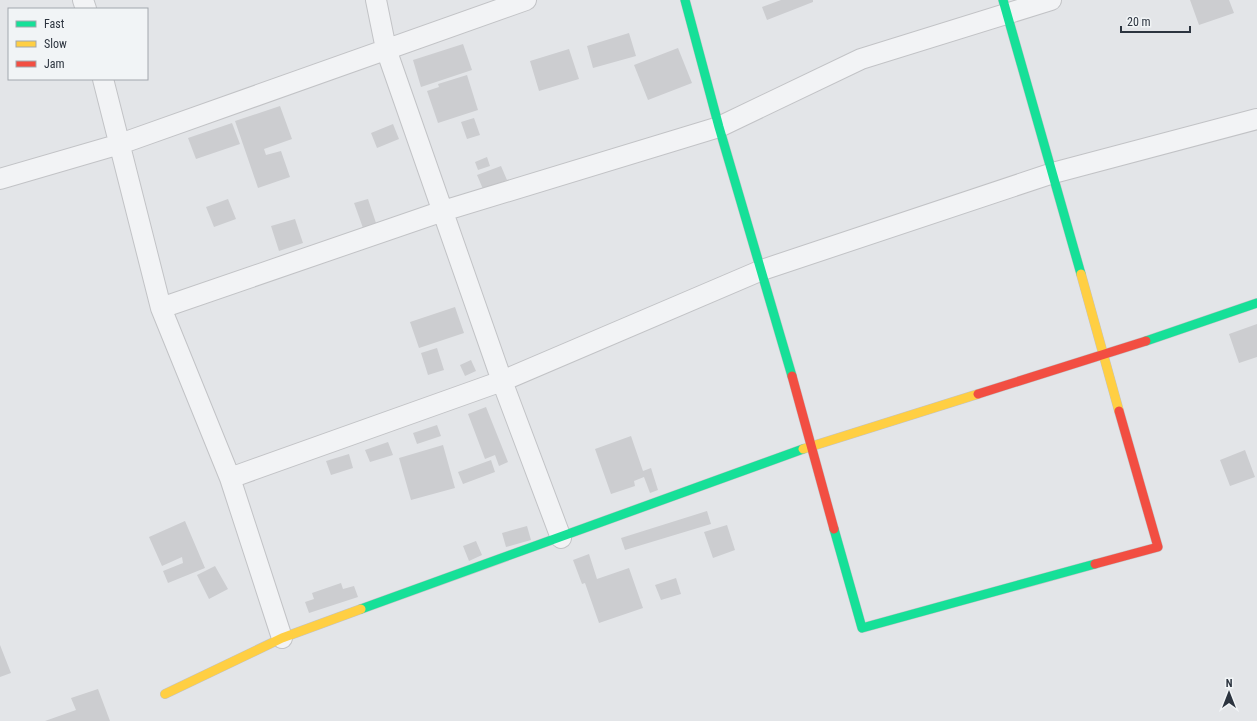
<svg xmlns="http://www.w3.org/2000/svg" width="1257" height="721" viewBox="0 0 1257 721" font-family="'Roboto Condensed',sans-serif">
  <rect width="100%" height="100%" fill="#e3e5e8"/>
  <path fill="#cccdd0" d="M781 0H813V2L767 20 762 7Z
    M1190 0H1229L1234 13 1199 25Z
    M629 33 636 56 593 68 587 46Z
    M463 44 472 70 421 87 413 60Z
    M678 48 692 83 648 100 634 65Z
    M569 49 579 79 539 91 530 61Z
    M467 75 478 110 438 123 427 91 439 87 438 84Z
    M280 106 292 139 264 149 266 155 281 151 290 177 258 188 235 121Z
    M474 118 480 135 467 139 461 122Z
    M232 123 240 144 196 159 188 138Z
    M393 124 399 139 377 148 371 133Z
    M487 157 490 166 478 170 475 162Z
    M501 166 507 180 483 189 477 175Z
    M228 199 236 219 214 227 206 207Z
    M368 199 376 223 363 228 354 203Z
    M295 219 303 243 279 251 271 226Z
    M455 307 464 333 419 348 410 322Z
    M1257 324V357L1239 363 1229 334Z
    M437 348 444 370 428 375 421 353Z
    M471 360 476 371 465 376 460 365Z
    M486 407 508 462 499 466 495 455 485 459 468 414Z
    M437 425 441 436 417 444 413 433Z
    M631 436 643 471 651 468 658 490 650 493 644 477 634 481 635 486 611 494 595 449Z
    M388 442 393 455 370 462 365 450Z
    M443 445 455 488 411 500 399 458Z
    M1245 450 1255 477 1230 486 1220 460Z
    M349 454 353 468 331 475 326 461Z
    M491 460 495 472 463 484 458 472Z
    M707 511 711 524 625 550 621 538Z
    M185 521 205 568 168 583 163 571 183 563 182 557 162 566 149 537Z
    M727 525 735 550 713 558 704 532Z
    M527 526 531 540 506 547 502 533Z
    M476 541 482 555 469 561 463 546Z
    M589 554 597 579 629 568 643 608 599 623 585 583 582 584 573 560Z
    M215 566 228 589 209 599 197 575Z
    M676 578 681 594 661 600 655 585Z
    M341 583 343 589 354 586 358 597 309 613 305 602 314 599 312 593Z
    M0 645 11 673 0 677Z
    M98 689 110 721H45L76 710 71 698Z"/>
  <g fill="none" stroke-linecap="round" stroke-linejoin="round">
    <g stroke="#c2c3c6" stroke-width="22">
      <path id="street" d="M83 0 86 9
        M376 0 386 49 502 381 561 538
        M103 79 161 308 230 478 282 638
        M0 179 120 144 526 0
        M161 308 443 211 719 127 861 59 1051 0
        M230 478 502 381 762 270 1053 173 1257 119"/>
    </g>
    <g stroke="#c2c3c6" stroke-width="10">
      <path id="fast" d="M685 0 719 127 792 376
        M1003 0 1081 274
        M1146 341 1257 303
        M834 529 862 628 1095 564
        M361 609 803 449"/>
    </g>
    <g stroke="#c2c3c6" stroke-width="10">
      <path id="slow" d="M1081 274 1119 411
        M803 449 978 394
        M165 694 282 638 361 609"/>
    </g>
    <g stroke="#c2c3c6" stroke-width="10">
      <path id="jam" d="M792 376 834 529
        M978 394 1146 341
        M1095 564 1158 547 1119 411"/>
    </g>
    <use href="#street" stroke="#f2f3f5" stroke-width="20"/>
    <use href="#fast" stroke="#16e098" stroke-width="9"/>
    <use href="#slow" stroke="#ffcf43" stroke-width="9"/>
    <use href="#jam" stroke="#f24e42" stroke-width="9"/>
  </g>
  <rect x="8" y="8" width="140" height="72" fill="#f1f4f6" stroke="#a2a7ad"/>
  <rect x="16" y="21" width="20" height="6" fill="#16e098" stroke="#a2a7ad"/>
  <text x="44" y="28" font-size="12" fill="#2c343f">Fast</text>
  <rect x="16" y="41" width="20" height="6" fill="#ffcf43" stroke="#a2a7ad"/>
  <text x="44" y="48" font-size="12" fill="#2c343f">Slow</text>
  <rect x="16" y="61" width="20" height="6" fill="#f24e42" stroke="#a2a7ad"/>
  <text x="44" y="68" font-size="12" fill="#2c343f">Jam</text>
  <g transform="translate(1229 693)" stroke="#f1f4f6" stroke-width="3" paint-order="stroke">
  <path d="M0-3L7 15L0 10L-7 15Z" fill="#2c343f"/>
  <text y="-6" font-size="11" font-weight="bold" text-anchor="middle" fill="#2c343f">N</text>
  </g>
  <path d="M1121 26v6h69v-6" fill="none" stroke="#2c343f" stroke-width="2"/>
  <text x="1127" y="26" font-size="12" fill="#2c343f" stroke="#f1f4f6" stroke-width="3" paint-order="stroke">20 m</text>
</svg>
